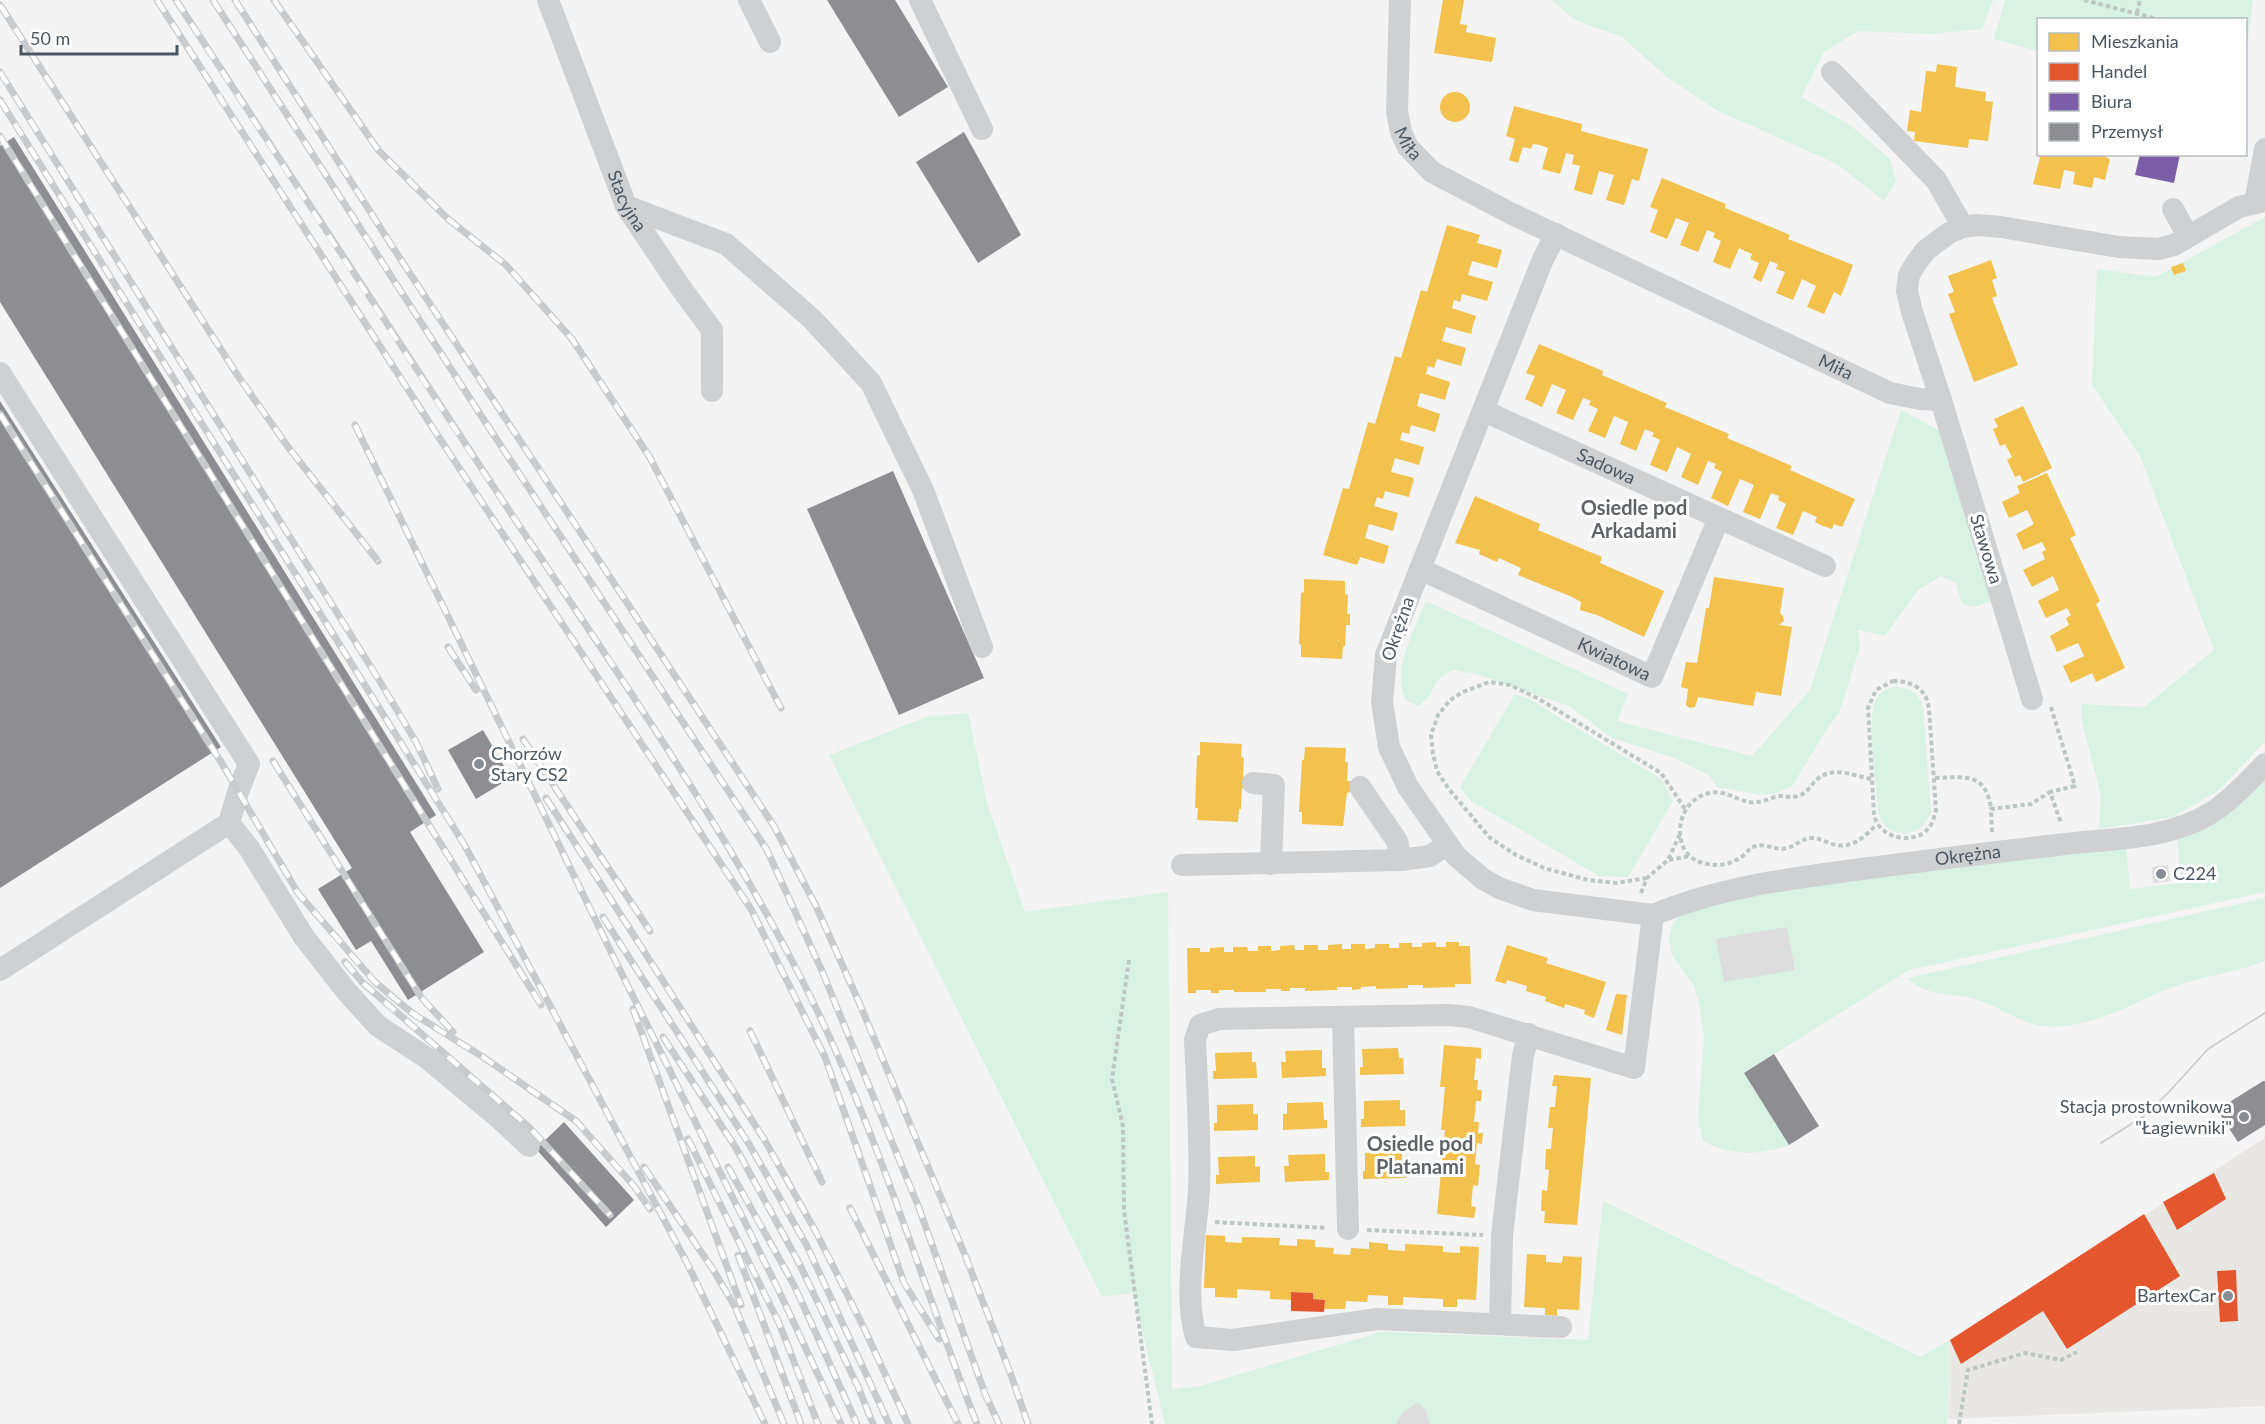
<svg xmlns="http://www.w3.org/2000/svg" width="2265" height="1424" viewBox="0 0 2265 1424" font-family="Lato,sans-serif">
  <rect width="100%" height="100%" fill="#f4f4f4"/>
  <path fill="#e8e7e3" d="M2265 1138V1406L1948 1419 1950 1340Z"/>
  <path fill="#d9f2e3" d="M1552 0H1993L1982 29 1931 34 1858 31 1824 52 1801 97 1850 125 1890 159 1896 181 1884 201 1837 164 1718 111 1667 77 1622 37 1575 20Z
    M2005 0H2253L2246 55V20H2038V51L1994 39Z
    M2265 217V741L2219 790 2173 817 2099 829 2101 795 2081 718 2082 704 2144 707 2214 650 2140 456 2092 385 2097 269 2156 277Z
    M1901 410 1940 431 1992 601 1974 607 1962 604 1956 583 1941 576 1918 590 1885 636 1858 630 1860 647 1839 713 1827 729 1792 786 1777 793 1762 795 1717 787 1709 775 1674 758 1612 738 1569 706 1476 674 1454 670 1445 674 1436 682 1430 695 1419 706 1406 701C1404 695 1401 688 1401 682 1400 655 1416 625 1426 601L1628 694 1617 721 1752 756 1810 690Z
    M1893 687C1909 688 1920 692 1923 709L1931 812C1921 842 1882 840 1878 809 1876 788 1867 716 1875 701 1878 693 1885 689 1893 687Z
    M1515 694 1529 699 1661 779 1673 801 1628 877 1599 876 1470 800 1460 787Z
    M968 713 987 803 1025 912 1168 892 1172 1389 1200 1386 1381 1332 1588 1340 1603 1201 1920 1357 1950 1340 1947 1424H1165L1133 1293 1102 1297 829 755 926 717Z
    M2265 774V892L1909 970 1744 1073 1789 1145C1761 1155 1730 1157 1703 1141L1698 1119 1704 1038 1700 1008 1694 986 1672 955 1669 937 1673 924 1681 913 1694 907 1840 881 2126 847 2130 889 2181 883 2177 837Z
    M2265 898V961C2238 972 2209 975 2181 984 2136 999 2094 1031 2043 1026 2018 1023 1996 1004 1972 998 1952 993 1922 996 1908 978Z"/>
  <path fill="#f2c14e" d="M1443 0H1464L1460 24 1467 25 1466 32 1496 38 1492 62 1434 53Z
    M1937 64 1957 67 1955 87 1986 92 1985 101 1993 102 1988 141 1969 139 1968 148 1914 141 1915 132 1907 131 1910 110 1921 112 1926 71 1936 72Z
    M1440 107a15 15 0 1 1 30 0a15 15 0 1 1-30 0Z
    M1514 106 1582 124 1581 131 1648 149 1639 181 1632 179 1624 205 1606 200 1614 175 1599 171 1592 195 1574 190 1580 166 1572 164 1574 155 1566 153 1560 174 1542 169 1548 148 1540 145 1533 144 1531 149 1523 147 1518 163 1509 160 1515 139 1506 136Z
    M2035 154H2099L2110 159 2105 180 2094 177 2092 188 2073 184 2075 172 2064 170 2060 189 2033 184 2040 157Z
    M1662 178 1726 204 1725 208 1790 235 1788 239 1853 265 1841 296 1834 292 1824 314 1807 307 1816 286 1802 279 1793 300 1776 293 1785 272 1776 269 1778 264 1770 261 1761 282 1753 278 1759 263 1750 259 1752 254 1745 251 1739 248 1730 269 1713 262 1721 241 1713 237 1715 233 1707 230 1698 252 1680 245 1689 223 1676 218 1667 239 1650 232 1658 210 1650 207Z
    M1447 225 1480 235 1477 243 1502 250 1497 268 1472 261 1468 275 1493 282 1487 301 1462 294 1460 302 1454 300 1452 308 1476 316 1473 325 1471 334 1446 327 1442 341 1466 348 1461 366 1437 359 1434 368 1428 366 1426 374 1450 382 1445 400 1420 393 1417 406 1440 414 1435 432 1411 425 1409 434 1402 432 1400 440 1424 447 1419 465 1395 458 1391 472 1414 478 1409 497 1385 491 1383 499 1377 497 1374 506 1398 513 1393 531 1369 524 1365 538 1389 546 1384 564 1360 557 1357 565 1323 555 1343 488 1349 489 1368 422 1375 424 1395 356 1401 358 1421 290 1427 292Z
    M1991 260 1997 278 1992 280 1997 296 1992 298 2018 365 1974 382 1949 314 1955 312 1948 294 1954 292 1948 276Z
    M2183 263 2186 271 2174 275 2171 267Z
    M1539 344 1603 371 1602 375 1667 403 1665 407 1729 434 1727 438 1792 466 1790 470 1855 499 1842 527 1834 524 1832 529 1823 526 1815 522 1817 517 1803 511 1793 535 1776 528 1786 504 1778 500 1779 496 1771 493 1760 519 1743 512 1754 485 1740 479 1728 506 1711 498 1722 472 1714 468 1716 464 1708 461 1698 485 1681 477 1691 454 1677 447 1667 472 1650 465 1660 440 1652 436 1654 433 1645 429 1636 451 1620 444 1628 422 1614 416 1605 438 1588 431 1598 409 1589 405 1591 401 1583 398 1573 420 1556 413 1566 390 1552 384 1542 407 1525 399 1535 376 1526 373Z
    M2023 406 2052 468 2023 482 2020 475 2015 477 2007 460 2012 457 2005 444 2000 446 1993 429 1998 427 1994 419Z
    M2047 473 2076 535 2070 538 2100 601 2096 604 2125 668 2096 682 2092 673 2071 683 2063 666 2084 656 2078 643 2057 652 2050 636 2069 625 2066 618 2071 615 2067 608 2046 618 2038 601 2059 590 2053 576 2032 587 2023 570 2045 559 2042 552 2046 550 2042 542 2023 550 2016 534 2034 524 2027 510 2009 518 2002 502 2020 493 2017 486Z
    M1475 496 1540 524 1538 530 1602 557 1600 563 1664 591 1644 637 1597 615 1580 610 1581 602 1572 597 1518 575 1521 568 1499 558 1497 562 1479 554 1480 550 1455 543Z
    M1714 577 1784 588 1780 613 1783 616 1784 621 1779 625 1792 627 1781 696 1756 692 1753 706 1698 697 1695 707 1690 708 1686 705 1688 689 1681 687 1686 662 1697 663 1706 608H1709Z
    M1304 579 1345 581V594L1348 595 1347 614H1350V625H1346L1345 646H1343L1342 659 1301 657V645L1299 644 1301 593 1304 592Z
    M1200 742 1242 744 1241 757 1244 758 1243 777H1246V788H1242L1241 809H1239L1238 822 1197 820 1198 808H1195L1197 756 1200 755Z
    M1305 747 1346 748 1345 762H1348L1347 781H1351L1350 792 1347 793 1343 826 1302 824V812H1299L1302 760H1304Z
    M1436 942V947H1446V942H1459V946H1470L1471 984H1455V987L1423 988V985H1408V988L1376 989V986L1361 987V989L1352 990V987H1337V990L1305 991V988H1290V991H1281V989H1266V992H1234V990H1219V993H1211V990H1196V993H1188L1187 948H1200V952H1210V948L1224 947V952H1233V947H1247L1248 951H1258V946H1271V951L1280 950V946L1294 945 1295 950H1304V945H1318V950H1328V945L1342 944V949H1351V944H1365V949L1375 948V944H1389V948H1399V943H1412V947H1422V943Z
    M1507 945 1548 958 1546 963 1606 982 1594 1018 1584 1014 1585 1010 1565 1004 1564 1008 1545 1001 1546 997 1526 991 1527 986 1507 980 1506 984 1495 981Z
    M1616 994 1627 995 1622 1035 1606 1030Z
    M1444 1045 1481 1048V1059L1476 1058 1474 1080H1478L1477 1090H1482L1481 1101H1476L1474 1122H1479L1478 1133H1483L1482 1144 1477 1143 1476 1154 1475 1164 1480 1165 1478 1186 1473 1185 1472 1196 1471 1206 1476 1207 1474 1218 1437 1214 1445 1130H1441L1445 1087H1440Z
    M1398 1048 1399 1058H1403L1404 1074 1360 1075V1067H1363L1362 1049Z
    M1322 1050V1068H1326V1076L1282 1078 1281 1062H1286L1285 1051Z
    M1252 1052V1062H1256L1257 1078 1213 1079V1071H1216L1215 1053Z
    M1554 1075 1591 1078 1577 1225 1544 1223 1545 1211H1541L1542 1190 1547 1191 1548 1180 1549 1170 1545 1169 1546 1149H1551L1553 1128H1548L1550 1107H1555L1557 1086H1552Z
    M1400 1100V1110H1405V1126L1361 1127V1119H1364V1101Z
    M1323 1102 1324 1120H1327V1128L1283 1130V1114H1287V1103Z
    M1253 1104V1114H1258V1130L1214 1131V1123H1217V1105Z
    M1402 1152V1163L1406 1162V1178L1363 1179V1171H1365V1153Z
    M1325 1154V1172H1329V1180L1285 1182 1284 1166H1289L1288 1155Z
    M1255 1156V1167L1260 1166V1182L1216 1184V1175H1219L1218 1157Z
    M1206 1235 1225 1236V1242L1242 1243V1237L1280 1238 1279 1245 1297 1246V1239L1315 1240V1247L1334 1248 1333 1254 1350 1255 1351 1248 1369 1249V1242L1388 1244V1250L1405 1251V1244L1443 1246V1252L1460 1253V1246L1479 1247 1476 1300 1457 1299V1307H1443V1299L1403 1297V1305H1388V1296L1368 1295 1367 1302 1346 1301 1345 1309H1324L1325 1300 1313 1299V1293L1291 1292V1300L1270 1299V1291L1237 1289V1298L1215 1297V1288H1204Z
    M1527 1254 1546 1255V1262L1562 1263 1563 1256 1582 1257 1579 1310 1557 1309V1316L1545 1315V1308L1524 1307Z"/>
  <path fill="#e4572e" d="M2214 1173 2226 1199 2177 1230 2163 1202Z
    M2144 1214 2180 1276 2067 1349 2043 1311 1961 1364 1950 1340Z
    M2236 1270 2238 1321 2220 1322 2217 1271Z
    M1291 1292 1313 1293V1299L1325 1300 1324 1312 1291 1311Z"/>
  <path fill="#7b5ea7" d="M2140 154H2180L2174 183 2135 175Z"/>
  <path fill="#8d8d92" d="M827 0H895L948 87 899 117Z
    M964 132 1021 235 978 263 916 162Z
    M14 137 436 815 410 832 484 952 408 1000 371 941 356 950 318 889 352 868 0 302V146Z
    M0 401 221 747 0 888Z
    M893 471 984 678 899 715 807 509Z
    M483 730 511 778 476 799 448 750Z
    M1774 1054 1819 1126 1789 1145 1744 1073Z
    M2263 1081H2265V1125L2238 1142 2217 1110Z
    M564 1122 634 1200 606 1227 536 1149Z"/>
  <path fill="#ddddde" d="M2168 865 2170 881 2153 883 2152 867Z
    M1787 927 1795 970 1724 982 1716 939Z
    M1417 1403 1420 1404 1426 1411 1430 1424H1396L1403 1412Z"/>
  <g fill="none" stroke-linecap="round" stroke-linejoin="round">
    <path stroke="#bcc7c4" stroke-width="4" stroke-dasharray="4.5 3" stroke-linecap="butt" d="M2084 0 2161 20
      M2137 13 2140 0
      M1893 681C1912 681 1927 689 1929 709L1936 810C1934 818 1932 826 1925 832 1908 845 1877 836 1874 814L1868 708 1876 690Z
      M2051 707 2075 786 2050 792 2061 823
      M1935 778C1965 777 1986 772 1991 809
      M1871 779C1851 775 1832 765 1815 781 1810 787 1806 794 1798 796 1792 798 1786 796 1780 796 1773 797 1765 801 1758 802 1741 805 1728 789 1710 793 1675 799 1668 854 1703 863 1719 867 1732 865 1745 854 1749 850 1750 847 1756 846 1766 843 1776 851 1787 848 1796 846 1802 838 1812 838 1824 838 1832 848 1847 845 1859 843 1868 833 1876 825
      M1992 832 1991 809 2031 804 2050 792
      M1669 860 1690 856
      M1647 878 1616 883 1588 880 1544 868 1516 855 1490 838 1448 788 1437 771 1433 754 1431 735 1438 715 1450 700 1463 692 1489 682 1510 685 1539 699 1661 773 1685 809
      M1641 893 1647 878 1668 860 1680 834
      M1129 960 1112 1079 1123 1126 1124 1210 1152 1424
      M1215 1222 1327 1228
      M1367 1230 1483 1235
      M1959 1424 1968 1370 2025 1353 2061 1360 2077 1352"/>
    <g stroke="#ced0d2" stroke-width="22">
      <path id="s1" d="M548 0 626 206 681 288 712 330V391"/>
      <path d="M749 0 770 42"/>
      <path d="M920 0 982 129"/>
      <path id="s2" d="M1400 0 1397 112 1401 132 1408 147 1432 172 1510 213 1890 393 1920 399 1941 400"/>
      <path d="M1832 72 1936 180 1963 227"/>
      <path d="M2255 203 2265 149"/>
      <path d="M626 206 726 244 812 319 871 383 923 490 982 647"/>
      <path d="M2173 209 2188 236"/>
      <path d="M1556 234 1543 259 1386 655 1382 702 1389 747 1408 787 1456 856 1483 879 1499 888 1533 900 1653 915"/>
      <path d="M0 373 249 764 238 792 229 823 249 848 304 937 347 992 378 1026 427 1058 499 1118 529 1146"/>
      <path id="s3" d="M1484 411 1825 566"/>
      <path id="s4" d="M1420 569 1652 677 1719 518"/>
      <path d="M2032 699 1941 400 1912 312 1907 291 1909 275 1916 263 1926 250 1949 233 1963 227 1977 225 2001 227 2119 247 2158 249 2174 245 2239 207 2265 201"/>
      <path d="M1253 783 1274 785 1271 864"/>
      <path d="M1360 787 1397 841 1401 860"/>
      <path d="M1182 865 1401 860 1430 856 1446 845"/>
      <path d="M0 970 229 823"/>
      <path d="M1343 1018 1348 1229"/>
      <path d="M1500 1324 1502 1235 1523 1055 1529 1034"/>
      <path id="s5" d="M1561 1327 1377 1319 1233 1340 1196 1337C1183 1294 1196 1236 1199 1191 1201 1143 1197 1089 1195 1040L1200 1025 1219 1019 1448 1015 1469 1017 1634 1068 1653 915C1721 886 1795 878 1869 868 1932 860 1994 852 2057 845 2109 838 2165 841 2211 813 2229 802 2250 780 2265 764"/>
    </g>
    <path stroke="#c9cacc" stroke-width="1.5" d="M2101 1143 2144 1116 2168 1093 2208 1049 2265 1013"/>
    <g stroke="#c9cacc" stroke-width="7">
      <path id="rail" d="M157 0 436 433 751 909 825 1057 904 1283 939 1339
        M176 0C288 173 400 346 514 518 615 669 719 818 802 980 875 1122 919 1276 977 1424
        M213 0 482 417 767 850 822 971 919 1208 985 1394 999 1424
        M235 0 403 263 774 826 816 906 858 1000 965 1255 1011 1375 1028 1424
        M274 0 379 151 448 219 506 265 572 339 649 456 781 708
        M0 5 238 376 288 447 378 561
        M0 72 379 680 416 742 438 789
        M0 100 464 844 686 1261 765 1424
        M0 136 541 1005
        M0 414 221 762 298 893 375 982 412 1013 483 1057 576 1121 634 1186 650 1209
        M355 425 614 958 779 1291 841 1424
        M448 647 476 690
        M523 739 650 931
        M273 761 421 997 453 1032
        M546 798 764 1139 816 1232 864 1328 908 1424
        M603 917 749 1144 807 1246 889 1424
        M345 962 362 982 530 1128 610 1215
        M633 1009 741 1305
        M750 1031 822 1182
        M663 1037 736 1148 799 1263 859 1389 873 1424
        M688 1139 779 1323 818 1424
        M644 1167 714 1271 735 1307 784 1424
        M728 1167 794 1285 857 1424
        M850 1208 958 1424
        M738 1255 801 1424"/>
    </g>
    <use href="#rail" stroke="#fff" stroke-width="4.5" stroke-dasharray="14" stroke-linecap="butt"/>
  </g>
  <g fill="#868d94" stroke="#fff" stroke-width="2">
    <circle cx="479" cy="764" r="6"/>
    <circle cx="2161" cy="874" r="6"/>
    <circle cx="2244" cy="1117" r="6"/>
    <circle cx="2228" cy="1296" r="6"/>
  </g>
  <g text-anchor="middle" stroke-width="6" stroke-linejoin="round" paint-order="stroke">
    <g font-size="18" fill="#4a5661" stroke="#fff">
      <text dy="6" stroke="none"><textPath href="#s2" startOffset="146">Miła</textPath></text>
      <text dy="6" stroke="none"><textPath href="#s1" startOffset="216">Stacyjna</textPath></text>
      <text dy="6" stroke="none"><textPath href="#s2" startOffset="632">Miła</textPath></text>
      <text dy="6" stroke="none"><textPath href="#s3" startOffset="134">Sadowa</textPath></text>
      <text transform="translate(1986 549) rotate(73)" y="6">Stawowa</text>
      <text transform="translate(1398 629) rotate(-71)" y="6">Okrężna</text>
      <text dy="6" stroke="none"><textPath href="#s4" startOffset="214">Kwiatowa</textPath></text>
      <text dy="6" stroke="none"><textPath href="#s5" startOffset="1599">Okrężna</textPath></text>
    </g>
    <g font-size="18" fill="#4a5661" stroke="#fff" text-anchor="start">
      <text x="491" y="760">Chorzów<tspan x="491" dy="21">Stary CS2</tspan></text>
      <text x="2173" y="880">C224</text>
      <text x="2232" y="1113" text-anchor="end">Stacja prostownikowa<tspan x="2232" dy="21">"Łagiewniki"</tspan></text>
      <text x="2216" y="1302" text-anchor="end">BartexCar</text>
    </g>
    <g font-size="20" font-weight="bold" fill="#5f6368" stroke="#fff">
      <text x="1634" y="515">Osiedle pod<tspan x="1634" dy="23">Arkadami</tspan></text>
      <text x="1420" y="1151">Osiedle pod<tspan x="1420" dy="23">Platanami</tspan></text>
    </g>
  </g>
  <rect x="2037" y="18" width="210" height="138" fill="#ffffff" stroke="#b7bbc0" stroke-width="1.5"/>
  <rect x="2049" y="33" width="30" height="18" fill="#f2c14e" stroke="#b7bbc0" stroke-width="1.5"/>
  <text x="2091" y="48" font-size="18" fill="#4a5661">Mieszkania</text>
  <rect x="2049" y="63" width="30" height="18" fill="#e4572e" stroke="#b7bbc0" stroke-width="1.5"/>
  <text x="2091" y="78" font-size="18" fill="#4a5661">Handel</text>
  <rect x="2049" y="93" width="30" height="18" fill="#7b5ea7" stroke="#b7bbc0" stroke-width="1.5"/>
  <text x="2091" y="108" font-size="18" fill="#4a5661">Biura</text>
  <rect x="2049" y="123" width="30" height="18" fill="#8d8d92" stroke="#b7bbc0" stroke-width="1.5"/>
  <text x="2091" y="138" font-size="18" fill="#4a5661">Przemysł</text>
  <path d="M21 45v9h156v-9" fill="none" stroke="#4a5661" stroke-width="3"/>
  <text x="30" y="45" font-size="18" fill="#4a5661" stroke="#ffffff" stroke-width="4.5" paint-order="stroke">50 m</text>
</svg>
